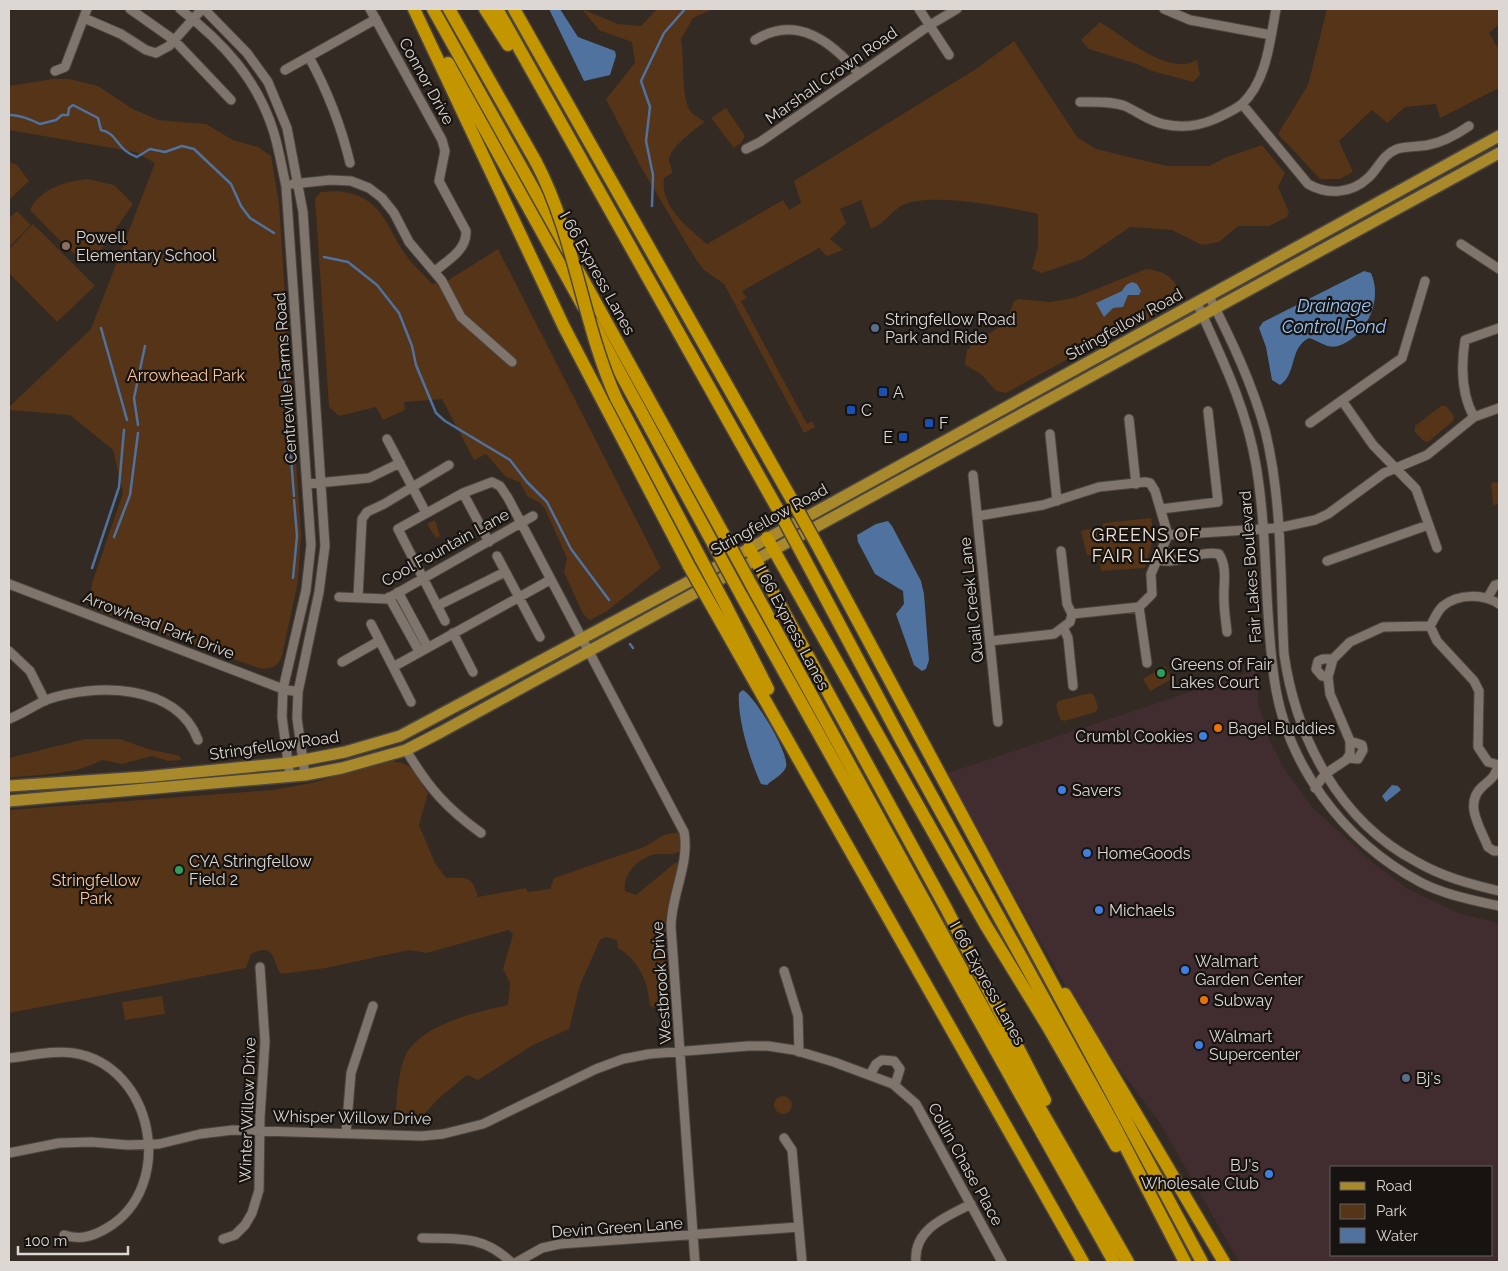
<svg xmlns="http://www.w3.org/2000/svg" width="1508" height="1271" viewBox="0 0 1508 1271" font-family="Raleway,sans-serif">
  <rect width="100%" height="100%" fill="#322a23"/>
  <path fill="#412d2f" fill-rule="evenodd" d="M1258 669V703L1269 739 1283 767 1313 808 1374 864 1408 889 1458 913 1499 923V1262H1239L1160 1123 1092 1033 945 774ZM1332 1167H1492V1255H1332Z"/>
  <path fill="#553417" d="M582 9 618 24 641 26 657 9H713L693 18 681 39C685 58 680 101 692 113 695 116 701 119 705 122 696 128 668 149 669 161 670 164 672 168 672 173L664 178C660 206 687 227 707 244L783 200 789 210 801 203 794 181 976 69 1014 41 1077 137 1096 149 1167 166H1209L1227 157 1262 145 1285 173 1278 187 1289 212 1287 217 1269 226H1238L1219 242 1202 245 1172 230 1130 227 1083 259 1042 273 1032 269 1038 247V214C1007 207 929 191 901 206 890 213 884 224 871 229L861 200 840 209 846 223 830 239 843 250 827 256 819 248 742 291 747 298 741 301 807 424 812 421 815 427 804 433 724 284 704 270 695 258 642 169 606 99 635 63 632 42 599 30Z
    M1327 9H1499V24L1489 33 1499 50V88L1440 118 1436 104 1405 107 1387 123 1372 110 1339 141 1353 172 1340 179H1320L1278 134 1308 85Z
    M1100 22C1124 36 1155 66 1185 64 1189 64 1193 61 1197 60L1200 75 1193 82 1152 71 1137 64 1089 49 1081 40Z
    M53 79H70L98 86 131 108 158 120 206 124 233 140 258 147 271 156 279 203 301 536 298 581 282 656C278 667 270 670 259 668L89 608 92 583 123 493 113 450 70 415 9 410V407L91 329 155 163 135 152 9 130V86Z
    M726 108 745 136 741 143 734 148 711 118Z
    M9 162 17 165 29 181 9 200Z
    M87 179 114 185 133 204 94 260 88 262C78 261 40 220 30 210 39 189 67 181 87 179Z
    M339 191C383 197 385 225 406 255 413 266 424 274 432 284L447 281 498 249 661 568 607 611 590 620 583 614 564 572 567 558 545 509 540 503 527 496 520 482 506 477 486 454 474 460 442 399 404 402 405 410 383 420 376 407 339 416 329 407 315 198 321 192Z
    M17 211 31 225 10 246 9 218Z
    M33 224 95 286 57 322 9 273V249Z
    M1146 269C1161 270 1177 277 1179 294L1175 302 1146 321 1108 337 1006 393 996 391 981 374 965 365 967 349H970C970 345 970 340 974 338 977 336 982 336 986 335 1000 329 1010 315 1014 301L1019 299 1050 302 1074 298Z
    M1441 406H1446L1454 416 1453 421 1428 442 1424 441 1415 432V426Z
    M1495 482 1499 483V504L1493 505 1491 483Z
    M1151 518 1154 536 1145 568 1101 571 1099 554 1087 555 1081 531 1103 526V523Z
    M435 520 440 536 436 538 427 524Z
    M1165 666 1172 679 1150 691 1143 679Z
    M1090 693 1094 695 1098 707 1096 712 1064 721 1060 719 1056 706 1058 701Z
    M85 739H120L148 749 180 756 181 760 168 761 152 756 122 764 102 760C75 775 39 774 9 778V758Z
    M394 759V762C412 761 419 780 428 793L419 825 435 863 446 878C466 878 472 875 478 897L526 888 528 892 550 889 554 878 644 847 664 835 679 832 680 851C672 857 662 852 652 855 637 860 623 874 625 891L636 895 675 863 679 862 666 915 664 943 667 1012 650 1006C648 981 639 961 618 948L617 940 606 937 600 940 580 985 569 1029 533 1045 478 1080 467 1075 438 1099 419 1120 395 1121C397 1100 397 1078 404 1059 417 1025 476 1012 508 1005L510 983 503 969 513 935 509 930 427 953 409 950 326 968 281 974C271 960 276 942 251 954L246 968 9 1013V810L273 790 312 783Z
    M162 996 165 1014 125 1020 122 1002Z
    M774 1105a9 9 0 1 1 18 0a9 9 0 1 1-18 0Z"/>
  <path fill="#4f729e" d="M549 9H560L578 37 615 51 616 56 610 75 584 81Z
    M1364 271 1371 273C1383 300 1367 337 1338 346 1327 349 1319 341 1309 338 1289 348 1297 374 1280 385L1272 380 1266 347 1259 328 1263 322Z
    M1132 282 1137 284 1141 291 1139 295H1128L1123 307 1113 308 1104 317 1096 303 1122 291 1126 285Z
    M888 521 892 526 921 581 924 594 929 660 926 669 922 671 914 665 896 614 904 604 903 591 875 574 858 542 857 535 876 524Z
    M743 690C756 698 790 754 786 767 784 774 772 780 767 785L761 784C750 760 737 719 739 693Z
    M1392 785 1398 786 1401 790 1386 802 1382 796Z"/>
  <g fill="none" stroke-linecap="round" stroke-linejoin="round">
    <path stroke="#4f729e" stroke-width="2.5" d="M9 115C17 114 32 120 40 124L56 120 62 115H68L69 108 73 105 98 118 101 130C118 133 116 150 137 157L150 149 165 152 182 146 194 149 231 184 241 206 250 218 274 233
      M652 206 653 175 646 141 650 107 641 81 664 33 685 9
      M324 257 348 262 377 285 399 313 412 346 416 365 436 413 445 421 510 460 527 482 547 502 571 549 609 600
      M101 328 127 420
      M284 369 294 496
      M138 425 134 398 145 346
      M114 537 130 495 138 433
      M92 568 119 487 124 430
      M293 578 297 536 294 500
      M630 644 633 648"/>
    <g stroke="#4c453f" stroke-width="11">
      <path id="minor" d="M130 9 174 40 231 100
        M180 9C223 42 258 80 274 133 279 150 282 168 286 186L311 545 306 590 283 689 282 717 290 777
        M204 9 247 53 268 82 287 128 303 212 325 546 319 592 298 692 297 718 305 775
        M370 9 442 140 445 151 439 181 466 231C467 250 448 260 435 271
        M919 9 949 55
        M1164 9 1190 20 1271 35
        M84 18 121 34 146 50 156 53 169 46 202 9
        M755 40C797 14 832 42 859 74
        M309 57C328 92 341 125 350 163
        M285 70 376 19
        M55 71 65 67 87 9
        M1080 102C1094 102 1111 101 1125 106 1138 112 1149 121 1163 124 1180 128 1199 126 1215 119 1223 115 1235 110 1242 104 1267 81 1270 40 1276 9
        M1242 104 1308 184C1327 195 1351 194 1368 178 1379 168 1382 155 1397 149 1407 146 1418 147 1428 145 1444 142 1456 135 1469 126
        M746 149 760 142 930 25 957 9
        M293 184 330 180 351 181 369 188 382 198 394 213 409 242 442 281 461 317 512 362
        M1461 244 1499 269
        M1209 296C1231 339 1252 383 1265 430 1283 502 1280 581 1284 654 1296 738 1339 821 1417 862 1443 877 1470 884 1499 891
        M1197 303C1221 357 1246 406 1256 465 1268 535 1264 607 1274 677 1285 763 1343 841 1420 882 1445 895 1472 900 1499 906
        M1499 328 1465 340C1461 366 1461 394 1474 417L1499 408
        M1343 402 1373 445 1416 489 1437 548
        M1129 419 1136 484
        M1310 423 1402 358 1425 281
        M1050 434 1057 501
        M387 439 426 513
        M973 475 998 722
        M307 484 369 478 400 463
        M463 493 489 542
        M1161 509 1218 502 1208 411
        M978 516 1043 505 1099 487 1145 482 1150 483 1155 491 1168 535
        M1168 535 1278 528 1315 520 1328 514 1384 473 1427 455 1474 417
        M1061 551 1067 604 1072 614
        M497 556 540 637
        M1158 560C1179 565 1198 550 1219 554 1228 568 1223 585 1224 600 1224 611 1226 622 1227 632
        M1327 561 1428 525
        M9 584 283 689 298 692
        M398 592 427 646
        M339 597 387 599 533 516
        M358 597 362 519 367 512 384 504 449 465
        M389 597 419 651
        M1488 597 1495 585 1499 584
        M437 606 505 572
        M1139 607 1147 663
        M445 621 398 529 463 493 492 482 500 486 508 498 684 832C690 864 671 895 671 927L695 1262
        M371 624 411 702
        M1430 626 1437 641 1474 681 1479 691 1478 747 1488 762 1499 765
        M1063 627 1068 638 1073 686
        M453 633 473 672
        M990 641 1054 634 1070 622 1072 614 1139 607 1152 594 1151 574 1168 535
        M9 651 30 671 45 701
        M342 662 379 641
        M393 667 550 580
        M1328 677 1322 676 1316 669 1318 661 1323 659H1333
        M9 719C22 714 35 705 46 700 95 683 177 683 198 740
        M406 750C428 787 446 808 481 833
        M1348 758 1358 759 1363 750 1362 745 1350 741
        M1498 765C1496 776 1491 779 1483 786 1463 803 1480 827 1488 847L1494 851H1499
        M1315 788 1325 774 1346 760 1350 754V741L1330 694 1328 677 1333 659 1350 642 1383 627 1430 626C1434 620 1437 611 1443 606 1459 593 1484 594 1499 604
        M784 971 798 1016 799 1052
        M9 1058C30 1056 52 1050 73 1053 154 1065 177 1187 107 1228 92 1237 80 1240 64 1235
        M870 1075 876 1064 882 1060 894 1061 900 1069 895 1085
        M346 1133 351 1073 373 1006
        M784 1138 792 1150 802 1262
        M9 1153 59 1143 91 1142 128 1145 159 1144 200 1134 233 1130 422 1136 443 1134 483 1124 596 1069 623 1059 649 1054 748 1046H768L794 1050 834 1062 893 1084 916 1104 1002 1262
        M422 1238C459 1239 482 1235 511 1262
        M223 1239 235 1235 245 1225 252 1213 259 1190 260 1117 265 1042 260 967
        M517 1262 542 1248 560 1244 799 1227
        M916 1262C913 1229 946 1217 971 1204"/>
    </g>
    <g stroke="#4c453f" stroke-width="14">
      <path id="major" d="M9 786 144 777 288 763 345 752 400 736 703 574 1499 136
        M9 801 305 775 342 768 406 750 441 732 1499 153"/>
    </g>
    <g stroke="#4c453f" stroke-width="15">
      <path id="highway" d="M414 9 564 327 689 566
        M433 9 567 249
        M449 9 536 162
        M485 9 508 45
        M497 9 781 515
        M514 9 796 507
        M448 63 583 306
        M577 269 729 544
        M593 323 717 551
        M616 398 701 559
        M767 538 985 924 1048 1027 1116 1146
        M816 543 1202 1262
        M749 548 946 908 1045 1100
        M801 552 901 740 1113 1123 1185 1262
        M753 588 993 1026 1128 1262
        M741 595 1114 1262
        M725 604 768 689
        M714 610 1083 1262
        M1065 994 1224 1262"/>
    </g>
    <use href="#minor" stroke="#7f756d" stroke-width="9"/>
    <use href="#major" stroke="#a8892c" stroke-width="11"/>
    <use href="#highway" stroke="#c39600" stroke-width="12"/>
    <g stroke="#4c453f" stroke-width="15" stroke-linecap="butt">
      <path id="highway-bridge" d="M536 162C575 236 582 322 616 398
        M796 507 816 543
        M781 515 801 552
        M729 544 753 588
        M717 551 741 595
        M701 559 725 604
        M689 566 714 610"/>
    </g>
    <use href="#highway-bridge" stroke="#c39600" stroke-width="12"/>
  </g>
  <circle fill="#8d6e63" stroke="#171310" stroke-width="2" cx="66" cy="246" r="5"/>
  <g fill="#5c6f8a" stroke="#171310" stroke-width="2">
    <circle cx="875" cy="328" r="5"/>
    <circle cx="1406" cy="1078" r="5"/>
  </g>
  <g fill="#1a4fb4" stroke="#171310" stroke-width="2">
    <rect x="878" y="387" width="10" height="10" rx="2.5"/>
    <rect x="846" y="405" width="10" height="10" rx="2.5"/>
    <rect x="924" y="418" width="10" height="10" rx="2.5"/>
    <rect x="898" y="432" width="10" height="10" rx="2.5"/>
  </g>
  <g fill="#2e9e5b" stroke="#171310" stroke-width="2">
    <circle cx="1161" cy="673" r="5"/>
    <circle cx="179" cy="870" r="5"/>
  </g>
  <g fill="#e8710a" stroke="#171310" stroke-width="2">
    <circle cx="1218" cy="728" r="5"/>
    <circle cx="1204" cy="1000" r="5"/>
  </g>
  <g fill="#3f7fe0" stroke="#171310" stroke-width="2">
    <circle cx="1203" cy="736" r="5"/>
    <circle cx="1062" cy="790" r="5"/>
    <circle cx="1087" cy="853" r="5"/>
    <circle cx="1099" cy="910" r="5"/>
    <circle cx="1185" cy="970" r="5"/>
    <circle cx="1199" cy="1045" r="5"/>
    <circle cx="1269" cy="1174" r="5"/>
  </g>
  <g text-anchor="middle" stroke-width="4.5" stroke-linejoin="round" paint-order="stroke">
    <g font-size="16" fill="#dcd7d2" stroke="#171310">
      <text transform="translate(831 75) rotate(-35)" y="6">Marshall Crown Road</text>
      <text transform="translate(427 81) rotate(61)" y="6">Connor Drive</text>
      <text transform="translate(598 273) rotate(61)" y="6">I 66 Express Lanes</text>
      <text transform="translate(1124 324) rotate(-29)" y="6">Stringfellow Road</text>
      <text transform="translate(285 378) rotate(-94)" y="6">Centreville Farms Road</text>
      <text transform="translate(769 519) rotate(-29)" y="6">Stringfellow Road</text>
      <text transform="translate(445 547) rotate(-29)" y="6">Cool Fountain Lane</text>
      <text transform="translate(1250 567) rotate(-94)" y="6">Fair Lakes Boulevard</text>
      <text transform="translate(971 600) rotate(-96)" y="6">Quail Creek Lane</text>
      <text transform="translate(159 625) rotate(21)" y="6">Arrowhead Park Drive</text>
      <text transform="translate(793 628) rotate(62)" y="6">I 66 Express Lanes</text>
      <text transform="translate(274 745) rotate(-8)" y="6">Stringfellow Road</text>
      <text transform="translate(661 983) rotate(-94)" y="6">Westbrook Drive</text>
      <text transform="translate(988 983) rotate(61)" y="6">I 66 Express Lanes</text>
      <text transform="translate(247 1110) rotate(-88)" y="6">Winter Willow Drive</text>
      <text transform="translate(352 1117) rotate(1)" y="6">Whisper Willow Drive</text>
      <text transform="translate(966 1164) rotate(61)" y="6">Collin Chase Place</text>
      <text transform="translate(617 1227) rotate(-4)" y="6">Devin Green Lane</text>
    </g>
    <g font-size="16" fill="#dcd7d2" stroke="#171310" text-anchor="start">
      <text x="76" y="243">Powell<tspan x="76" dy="18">Elementary School</tspan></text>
      <text x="885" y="325">Stringfellow Road<tspan x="885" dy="18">Park and Ride</tspan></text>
      <text x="893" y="398">A</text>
      <text x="861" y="416">C</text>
      <text x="939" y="429">F</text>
      <text x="893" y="443" text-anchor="end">E</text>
      <text x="1171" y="670">Greens of Fair<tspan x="1171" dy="18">Lakes Court</tspan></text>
      <text x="1228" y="734">Bagel Buddies</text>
      <text x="1193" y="742" text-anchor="end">Crumbl Cookies</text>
      <text x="1072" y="796">Savers</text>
      <text x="1097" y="859">HomeGoods</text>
      <text x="189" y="867">CYA Stringfellow<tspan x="189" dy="18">Field 2</tspan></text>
      <text x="1109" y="916">Michaels</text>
      <text x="1195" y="967">Walmart<tspan x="1195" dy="18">Garden Center</tspan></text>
      <text x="1214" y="1006">Subway</text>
      <text x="1209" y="1042">Walmart<tspan x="1209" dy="18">Supercenter</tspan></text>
      <text x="1416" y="1084">Bj's</text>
      <text x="1259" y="1171" text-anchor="end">BJ's<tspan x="1259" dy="18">Wholesale Club</tspan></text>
    </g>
    <g font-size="16" fill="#fec599" stroke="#171310">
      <text x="186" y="381">Arrowhead Park</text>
      <text x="96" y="886">Stringfellow<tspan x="96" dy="18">Park</tspan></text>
    </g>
    <g font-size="18" font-style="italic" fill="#9ac5f9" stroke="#171310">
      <text x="1334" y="312">Drainage<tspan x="1334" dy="21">Control Pond</tspan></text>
    </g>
    <g font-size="18" letter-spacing="1" fill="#eee2d9" stroke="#171310">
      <text x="1146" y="541">GREENS OF<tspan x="1146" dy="21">FAIR LAKES</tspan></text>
    </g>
  </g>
  <rect width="1508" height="1271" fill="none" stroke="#dcd7d2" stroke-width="20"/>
  <rect x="1330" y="1166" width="162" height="90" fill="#171310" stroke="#66615e"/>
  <rect x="1340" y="1182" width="25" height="8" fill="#a8892c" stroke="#66615e"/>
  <text x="1376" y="1191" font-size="15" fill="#dcd7d2">Road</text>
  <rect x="1340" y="1204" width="25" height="15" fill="#553417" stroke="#66615e"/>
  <text x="1376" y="1216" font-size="15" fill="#dcd7d2">Park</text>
  <rect x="1340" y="1228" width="25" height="15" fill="#4f729e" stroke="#66615e"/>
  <text x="1376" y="1241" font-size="15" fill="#dcd7d2">Water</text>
  <path d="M18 1246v8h110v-8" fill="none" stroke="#dcd7d2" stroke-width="2.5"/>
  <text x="25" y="1246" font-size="15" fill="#dcd7d2" stroke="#171310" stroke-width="4" paint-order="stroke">100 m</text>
</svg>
